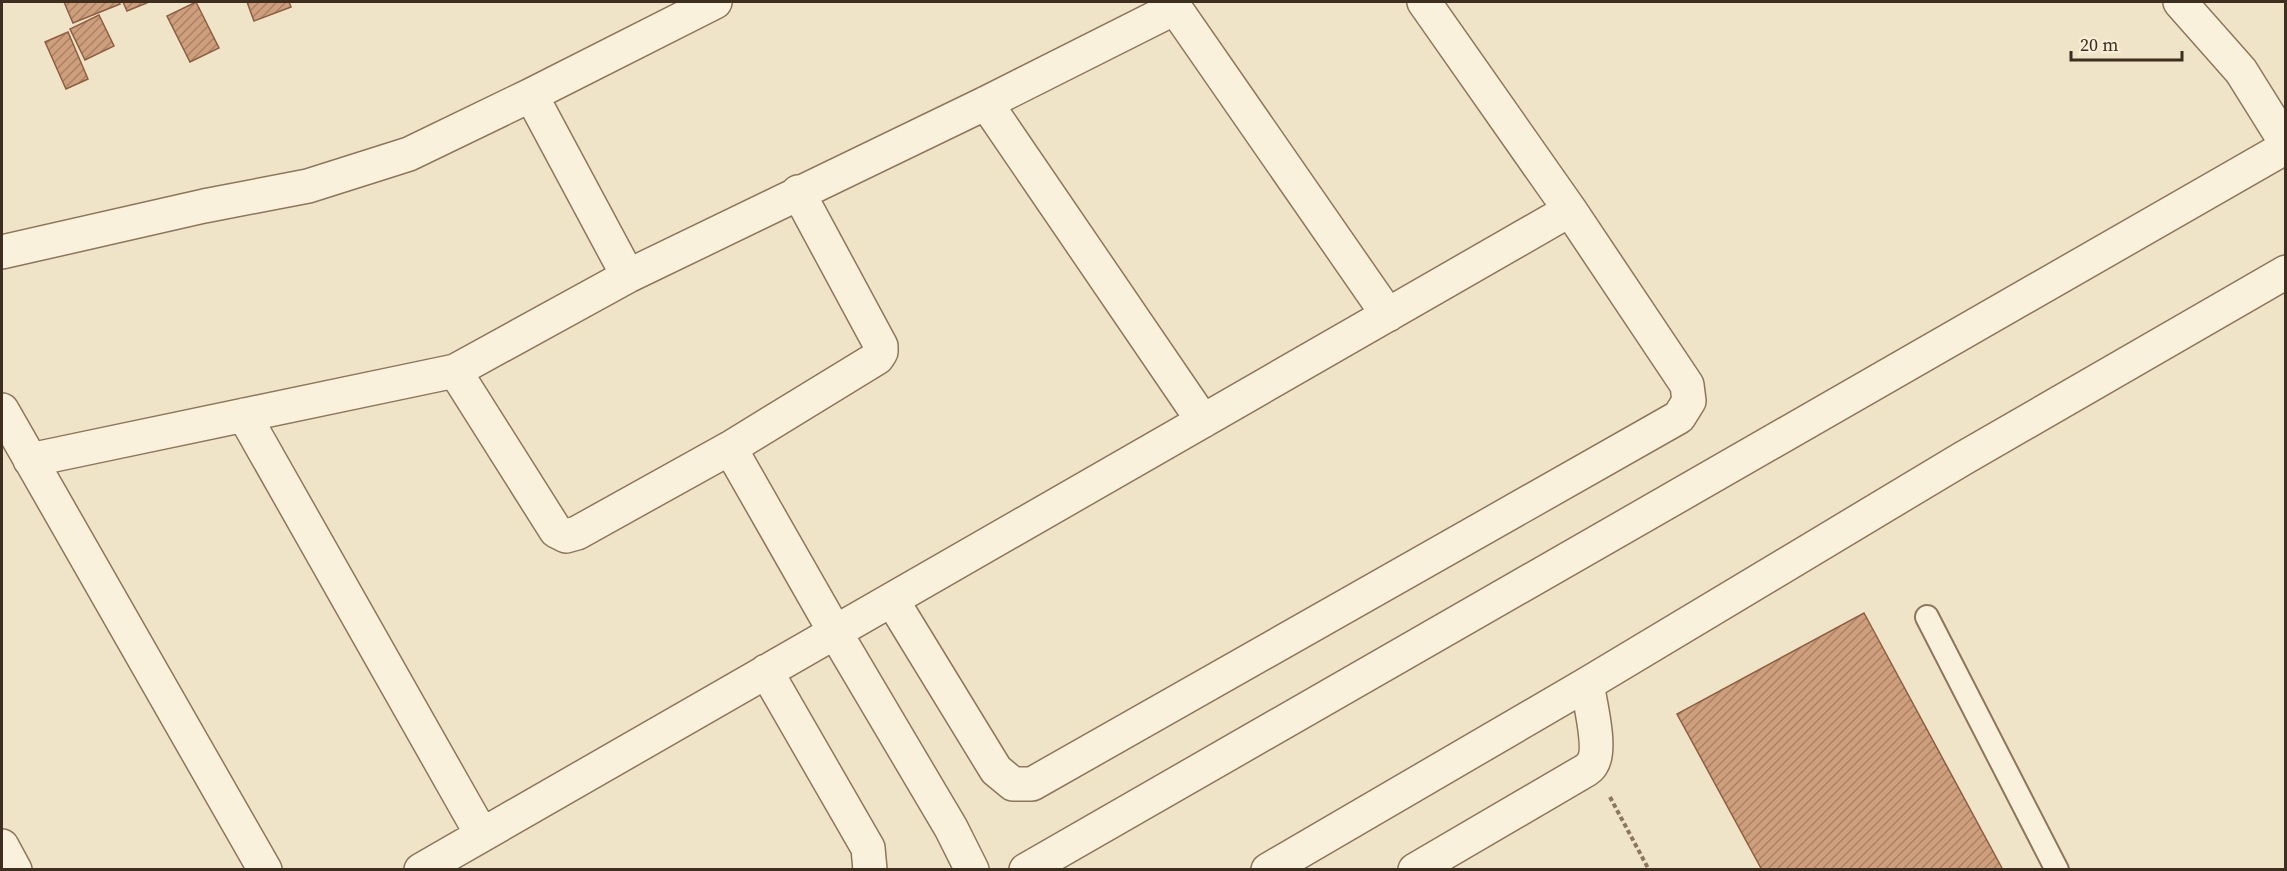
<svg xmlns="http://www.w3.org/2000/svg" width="2287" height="871" viewBox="0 0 2287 871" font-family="'Source Serif 4',serif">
  <defs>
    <pattern id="building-hatch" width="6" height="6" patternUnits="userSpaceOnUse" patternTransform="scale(1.5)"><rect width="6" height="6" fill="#cf9f7d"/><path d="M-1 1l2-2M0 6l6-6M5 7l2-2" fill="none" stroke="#a98266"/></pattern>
  </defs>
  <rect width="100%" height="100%" fill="#f0e4c8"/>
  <path fill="url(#building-hatch)" stroke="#8d5f41" stroke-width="1.5" d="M64 2H119L120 4 73 23Z
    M123 2H149L127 11Z
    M196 2 219 48 190 62 167 16Z
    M247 2H289L291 7 254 21Z
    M99 15 114 46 85 60 70 29Z
    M68 32 88 79 66 89 45 42Z
    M1864 613 2003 870H1762L1677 714Z"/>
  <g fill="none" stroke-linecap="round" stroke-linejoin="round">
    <g stroke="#8d765c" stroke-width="26">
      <path id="lane" d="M1927 617 2057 870"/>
    </g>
    <g stroke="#8d765c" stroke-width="36">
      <path id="street" d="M1171 2 1388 315
        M2180 2 2241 71 2286 143
        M531 95 628 276
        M986 103 1203 421
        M2 252 204 206 308 186 409 154 531 95 715 2
        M455 371 556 531 566 536 577 533 730 448 877 358 881 352V346L798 192
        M2 410 265 870
        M244 415 482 835
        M730 448 835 632 951 828 972 870
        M30 460 455 371 628 276 986 103 1175 8
        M892 600 996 770 1013 784H1032L1679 417 1689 401 1687 385 1570 210 1424 2
        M766 671 868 848 870 870
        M2 846 15 870
        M421 870 1570 210
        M1026 870 2286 147
        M1268 870 1587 684 1962 459 2286 272
        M1415 870 1581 773C1585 771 1590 768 1592 764 1602 750 1590 702 1587 684"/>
    </g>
    <path stroke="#8d765c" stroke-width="4" stroke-dasharray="4.5 3" stroke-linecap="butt" d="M1610 797 1649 870"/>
    <use href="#lane" stroke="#faf1dc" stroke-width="22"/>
    <use href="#street" stroke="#faf1dc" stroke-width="33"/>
  </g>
  <rect width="2287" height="871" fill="none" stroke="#3d2e20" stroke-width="6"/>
  <path d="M2071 51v9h111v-9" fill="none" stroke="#3d2e20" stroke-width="3"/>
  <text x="2080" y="51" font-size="18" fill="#3d2e20" stroke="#f7eed8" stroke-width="4.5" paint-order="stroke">20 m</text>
</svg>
